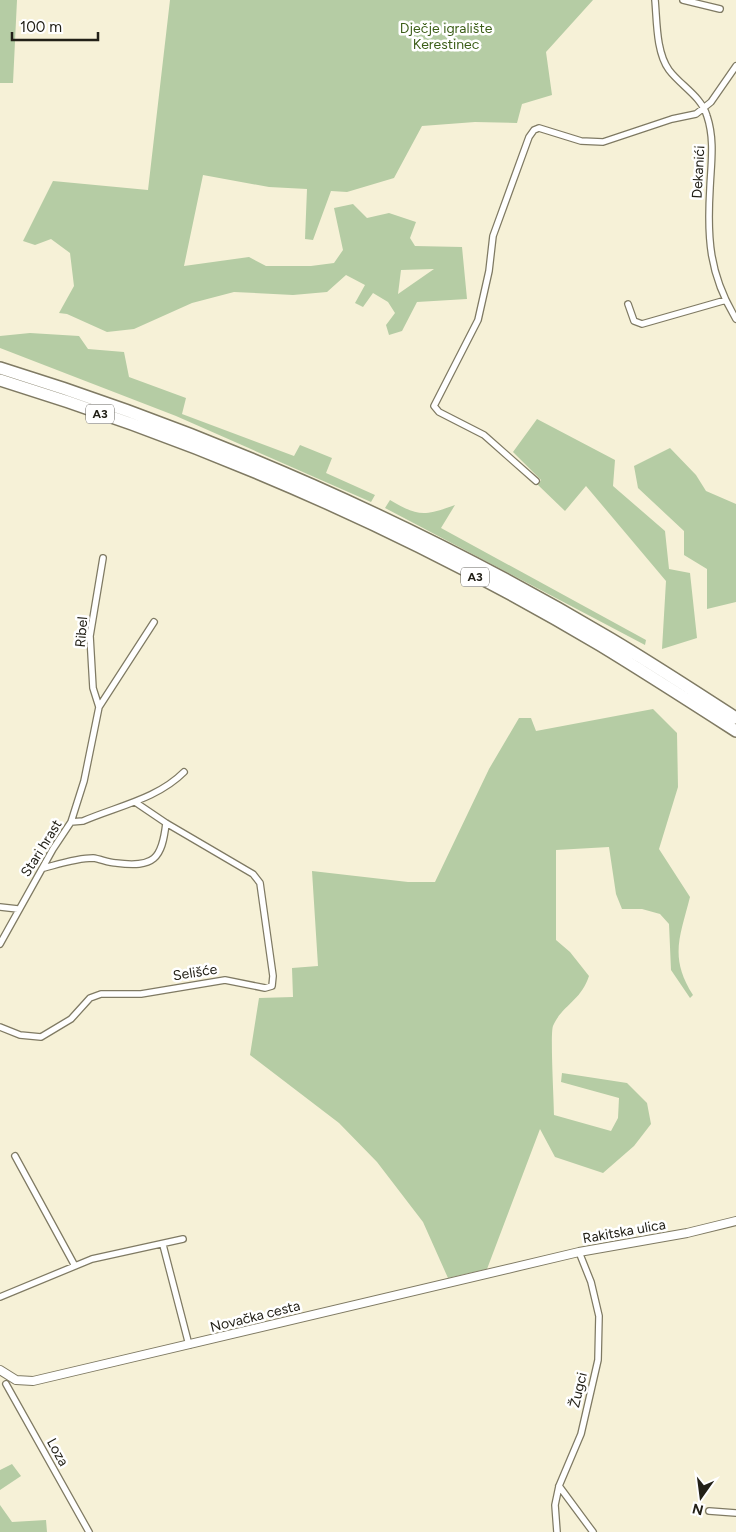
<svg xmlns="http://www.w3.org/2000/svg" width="736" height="1532" viewBox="0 0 736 1532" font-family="Figtree,sans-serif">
  <rect width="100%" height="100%" fill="#f6f1d7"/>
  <path fill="#b5cca4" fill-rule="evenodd" d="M0 0H17L13 83H0Z
    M170 0H593L546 52 552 95 522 104 517 123 475 122 422 126 394 178 347 192 331 191 313 240 305 239 307 189 269 187 203 175 184 266 249 257 266 266H311L334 263 343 250 334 208 353 204 367 218 389 213 416 222 410 238 415 246 462 247 467 299 417 302 402 331 389 335 386 325 395 313 388 302 373 293 363 307 355 303 365 285 346 275 327 292 293 295 234 292 192 303 134 329 107 332 67 314 59 313 74 286 70 253 51 239 35 245 23 241 53 181 148 190ZM434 269 398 294 401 270Z
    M30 333 79 336 88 349 124 352 129 377 186 398 182 414 294 456 300 445 332 458 326 473 375 495 371 502 176 416 0 348V336Z
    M537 419 615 460 613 486 665 531 669 569 690 573 697 638 662 649 666 581 586 486 565 511 538 485 541 480 513 452Z
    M670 448 696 475 706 491 736 504V602L707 609V569L684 555V531L638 488 634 466Z
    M390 500C419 517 424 516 455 505L441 528 646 640 645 645 385 508Z
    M653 709 677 733 678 787 659 849 690 897C680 937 669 957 693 995L690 998 671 970 669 924 660 914 642 909H622L616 894 609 847 556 850V940L570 952 589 976C581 1001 562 1005 553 1026 550 1034 554 1101 554 1115L611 1131 618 1118 619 1098 561 1082 562 1073 627 1083 647 1103 651 1124 634 1146 603 1173 555 1157 540 1129 487 1269 448 1278 423 1222 377 1162 339 1123 250 1055 259 998 293 997 292 968 318 966 312 871 408 882H435L489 769 519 718H531L536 731Z
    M12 1464 21 1476 0 1490V1470Z
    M0 1505 12 1522 46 1520 47 1532H0Z"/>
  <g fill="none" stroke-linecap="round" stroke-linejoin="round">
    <g stroke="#7f7a63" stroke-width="8">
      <path id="minor" d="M655 0C657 21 656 52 669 70 681 86 701 96 707 116 715 140 711 164 710 188 707 238 709 274 736 319
        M683 0 720 9
        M628 304 634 321 642 324 726 300
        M536 481 484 435 439 412 434 406 478 320 489 271 493 236 529 137 534 130 539 128 581 141 603 142 672 119 696 114 711 102 736 66
        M99 707 154 622
        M71 822 84 781 99 707 93 688 90 636 103 558
        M44 868C59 864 77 858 93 858 101 859 108 863 116 863 154 868 162 859 166 823
        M0 907 18 909
        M0 944 53 849 71 822 83 821C118 806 157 799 184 772
        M0 1027 20 1035 41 1037 71 1019 90 998 101 994H141L225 980 265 988 272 986 273 976 260 883 253 874 166 823 135 802
        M15 1156 75 1266
        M163 1245 189 1345
        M0 1297 92 1259 183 1239
        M6 1384 89 1532
        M559 1486 593 1532
        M709 1511 736 1513
        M557 1532 555 1505 559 1486 581 1434 598 1360 599 1316 591 1282 579 1252"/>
    </g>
    <g stroke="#7f7a63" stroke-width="10">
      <path id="tertiary" d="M0 1370 16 1380 33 1381 579 1252 687 1233 736 1221"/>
    </g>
    <g stroke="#7f7a63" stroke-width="14">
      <path id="motorway" d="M0 368C208 432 423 527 611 639 653 664 694 691 736 718
        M0 380C208 444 413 534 600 645 646 673 691 702 736 731"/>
    </g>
    <use href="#minor" stroke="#fff" stroke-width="5.5"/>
    <use href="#tertiary" stroke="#fff" stroke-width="8"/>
    <use href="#motorway" stroke="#fff" stroke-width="11"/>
  </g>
  <g text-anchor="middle" stroke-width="5" stroke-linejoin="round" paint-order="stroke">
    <g fill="#fff" stroke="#64635d" stroke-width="1">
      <rect x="86" y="404.5" width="28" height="19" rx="4"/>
      <rect x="461" y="567.5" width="28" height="19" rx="4"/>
    </g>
    <g font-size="12" font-weight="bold" fill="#222017">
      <text x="100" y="418">A3</text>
      <text x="475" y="581">A3</text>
    </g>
    <g font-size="14" fill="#3c5e18" stroke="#fff">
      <text x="446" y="33">Dječje igralište<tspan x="446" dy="16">Kerestinec</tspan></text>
    </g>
    <g font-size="14" fill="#222017" stroke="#fff">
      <text transform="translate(698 172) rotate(-87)" y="5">Dekanići</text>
      <text transform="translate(81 632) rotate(-85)" y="5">Ribel</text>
      <text transform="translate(41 848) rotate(-58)" y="5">Stari hrast</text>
      <text transform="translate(195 972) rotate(-9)" y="5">Selišće</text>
      <text transform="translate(624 1231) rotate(-10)" y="5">Rakitska ulica</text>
      <text transform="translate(255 1316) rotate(-14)" y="5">Novačka cesta</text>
      <text transform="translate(578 1390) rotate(-77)" y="5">Žugci</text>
      <text transform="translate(58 1452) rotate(61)" y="5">Loza</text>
    </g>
  </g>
  <g transform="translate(701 1497) rotate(194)" stroke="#ffffff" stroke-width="4" paint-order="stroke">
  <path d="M0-4L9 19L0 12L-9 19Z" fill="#222017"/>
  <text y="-8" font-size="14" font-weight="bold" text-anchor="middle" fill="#222017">N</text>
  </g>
  <path d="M12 32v8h86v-8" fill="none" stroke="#222017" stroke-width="2.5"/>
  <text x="20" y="32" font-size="15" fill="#222017" stroke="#ffffff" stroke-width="4" paint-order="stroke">100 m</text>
</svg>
